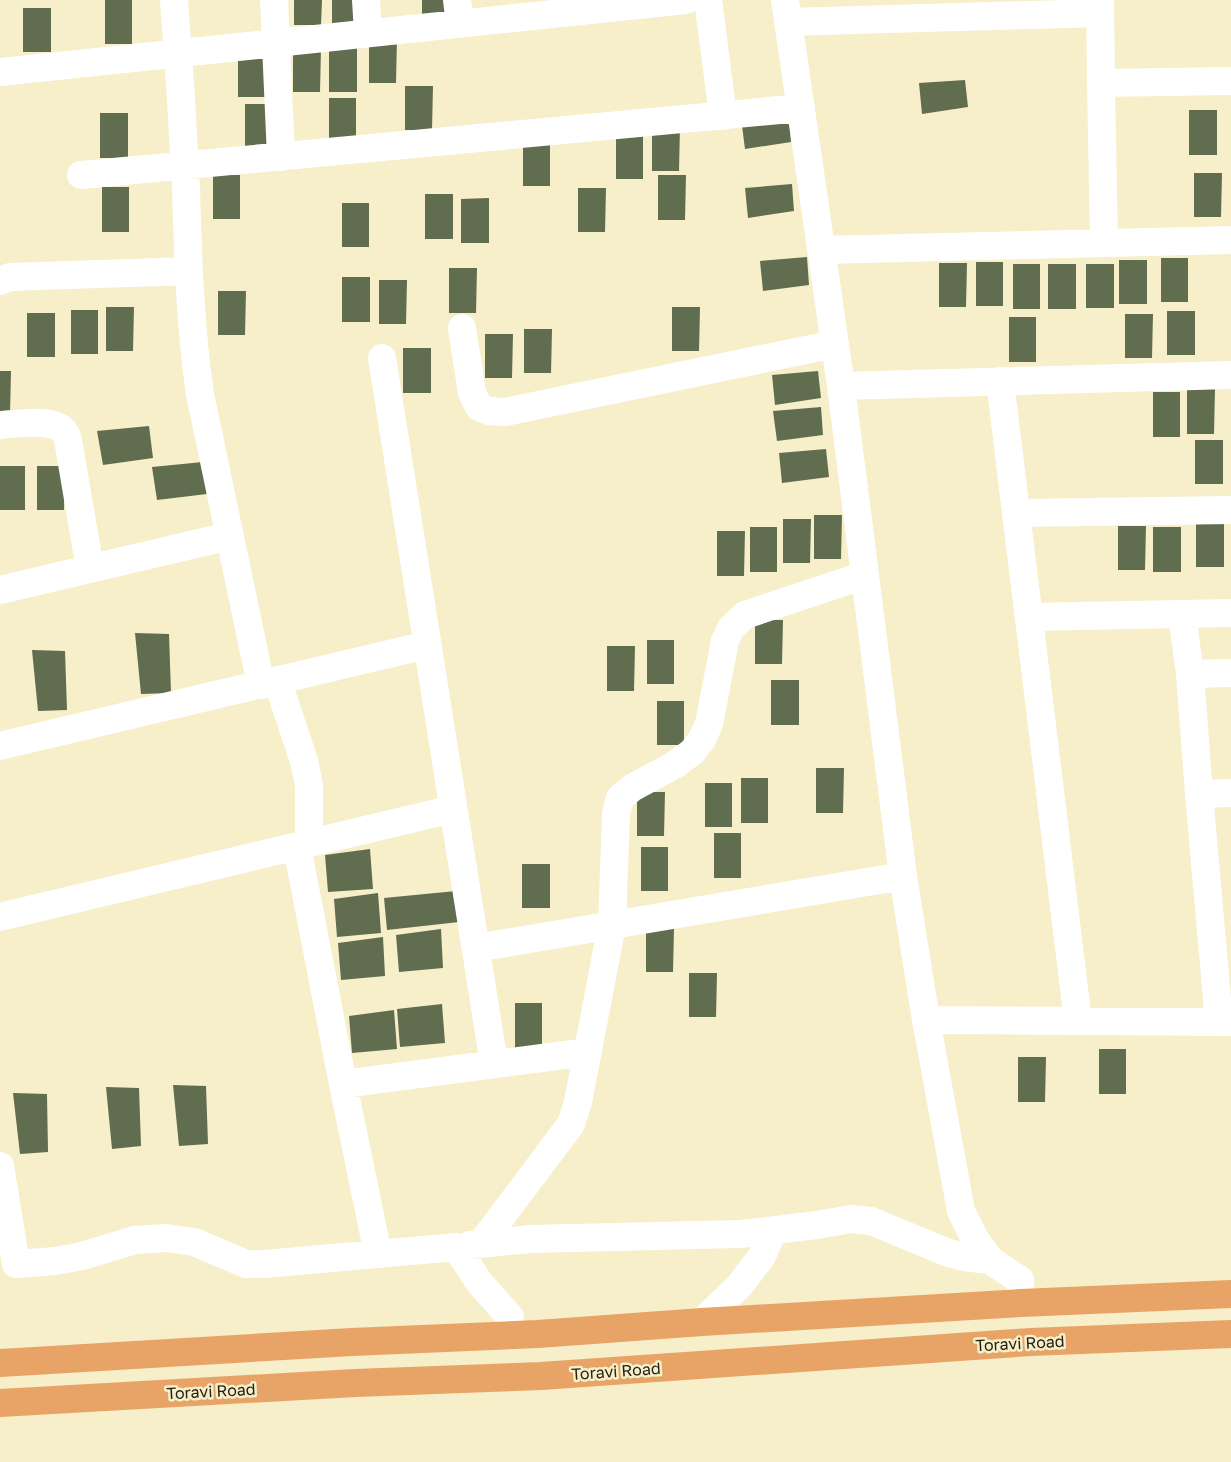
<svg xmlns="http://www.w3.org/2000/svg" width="1231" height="1462" viewBox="0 0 1231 1462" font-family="'Golos Text',sans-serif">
  <rect width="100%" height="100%" fill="#f7eeca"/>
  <path fill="#606d4f" d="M105 0H132V44H105Z
    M294 0H322L321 25H294Z
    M332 0H359V26H332Z
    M422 0H449L448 18H422Z
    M23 8H51V52H23Z
    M369 38H397L396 83H369Z
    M293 48H321L320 92H293Z
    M329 48H357V92H329Z
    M238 53H266V97H238Z
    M965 80 968 107 922 114 919 83Z
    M405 86H433L432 130H405Z
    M329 98H356V142H329Z
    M245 104H272V148H245Z
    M1189 110H1217V155H1189Z
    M100 113H128V158H100Z
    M789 114 791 142 745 149 741 118Z
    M652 126H680L679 171H652Z
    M616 135H643V179H616Z
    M523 142H550V186H523Z
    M1194 173H1222L1221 217H1194Z
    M213 175H240V219H213Z
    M658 175H686L685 220H658Z
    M792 184 794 211 748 218 745 188Z
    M102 187H129V232H102Z
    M578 188H606L605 232H578Z
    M425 194H453V239H425Z
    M489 198V243H461V199Z
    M342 203H369V247H342Z
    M807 257 809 285 763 291 760 261Z
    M1161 258H1188V302H1161Z
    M1119 260H1147V304H1119Z
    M976 262H1003V306H976Z
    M939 263H967L966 307H939Z
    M1013 264H1040V309H1013Z
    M1048 264H1076V309H1048Z
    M1086 264H1114V308H1086Z
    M449 268H477L476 313H449Z
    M342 277H370V322H342Z
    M379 280H407L406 324H379Z
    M218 291H246L245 335H218Z
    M106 307H134L133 351H106Z
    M672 307H700L699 351H672Z
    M71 310H98V354H71Z
    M1167 311H1195V355H1167Z
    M27 313H55V357H27Z
    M1125 314H1153L1152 358H1125Z
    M1009 317H1036V362H1009Z
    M524 329H552L551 373H524Z
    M485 334H513L512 378H485Z
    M403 348H431V393H403Z
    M0 371H11L10 415H0Z
    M818 371 821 398 775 405 772 375Z
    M1187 389H1215L1214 434H1187Z
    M1153 392H1180V437H1153Z
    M821 407 823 435 777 441 773 411Z
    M149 426 153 458 103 465 97 431Z
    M1195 440H1223V484H1195Z
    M826 449 829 477 782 483 779 453Z
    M203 462 207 494 157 500 152 467Z
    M0 466H25V510H0Z
    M37 466H65L64 510H37Z
    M814 515H842L841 559H814Z
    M783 519H811L810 563H783Z
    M1196 522H1224V567H1196Z
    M1118 526H1146L1145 570H1118Z
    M750 527H777V572H750Z
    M1153 527H1181V572H1153Z
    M717 531H745L744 576H717Z
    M755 620H783L782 664H755Z
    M135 633 169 634 171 693 141 694Z
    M647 640H674V684H647Z
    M607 646H635L634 691H607Z
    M32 650 65 651 67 710 38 711Z
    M771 680H799V725H771Z
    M657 701H684V745H657Z
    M816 768H844L843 813H816Z
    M741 778H768V823H741Z
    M705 783H732V827H705Z
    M637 792H665L664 836H637Z
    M714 833H741V878H714Z
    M641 847H668V891H641Z
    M370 849 373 889 328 892 325 855Z
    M522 864H550V908H522Z
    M456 891 459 922 387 930 384 898Z
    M378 893 381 933 337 937 334 899Z
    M646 928H674L673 972H646Z
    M441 929 443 968 399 972 396 935Z
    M383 937 385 976 341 980 338 943Z
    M689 973H717L716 1017H689Z
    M515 1003H542V1048H515Z
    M442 1004 445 1043 400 1047 397 1009Z
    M394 1010 397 1049 352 1053 349 1016Z
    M1099 1049H1126V1094H1099Z
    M1018 1057H1046L1045 1102H1018Z
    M173 1085 206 1086 208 1144 179 1146Z
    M106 1087 139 1088 141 1146 112 1149Z
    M13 1093 47 1094 48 1152 20 1154Z"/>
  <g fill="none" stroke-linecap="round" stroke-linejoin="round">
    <path stroke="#fff" stroke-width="28" d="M174 0C179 63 183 126 186 189 188 258 190 326 200 394L261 685
      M274 0 281 157
      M366 0 368 33
      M457 0 460 24
      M708 0 723 116
      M785 0 841 386 903 876 926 1020 961 1211 975 1239 990 1260 1020 1280 1021 1303
      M1100 0 1101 83
      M788 22 1100 13
      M0 72 686 0
      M81 175 801 108
      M1104 243 1101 83 1231 81
      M822 250 1231 240
      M0 281 10 277 189 271
      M462 328 472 393 479 407 489 411 505 412 835 344
      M382 358 494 1064
      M1000 381 1078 1021
      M841 386 1231 375
      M0 425C16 424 50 418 63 430 65 432 67 437 68 440L90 569
      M1016 513 1231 510
      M0 590 229 536
      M1182 614 1190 674 1199 794 1219 1022
      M1029 617 1231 613
      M1190 674 1231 673
      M277 680 304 761 309 785V843
      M0 746 427 645
      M1199 794 1231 793
      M297 847 343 1084 378 1254
      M0 917 453 809
      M476 948 903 876
      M926 1020 1231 1022
      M343 1084 588 1052
      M0 1166 16 1264 55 1261 82 1256 135 1240 166 1238 194 1242 246 1264H265L456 1247 479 1282 510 1317
      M481 1244 571 1124 578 1102 612 925 616 814 620 798 632 788 676 764 692 752 702 739 709 724 725 641 731 628 745 615 865 575
      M470 1245 530 1239 741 1234 817 1225 851 1219 871 1221 946 1252 963 1257 990 1260
      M702 1322 740 1285 762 1256 773 1231"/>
    <path stroke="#e8a467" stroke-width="28" d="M0 1363 352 1342 538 1334 702 1322 1021 1303 1231 1294
      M0 1403 355 1383 541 1376 1031 1342 1231 1334"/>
  </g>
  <g text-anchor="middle" stroke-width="5" stroke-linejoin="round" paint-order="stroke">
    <g font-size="16" fill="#262215" stroke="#f7eeca">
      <text transform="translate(1020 1343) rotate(-3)" y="6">Toravi Road</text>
      <text transform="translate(616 1371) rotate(-4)" y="6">Toravi Road</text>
      <text transform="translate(211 1391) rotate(-3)" y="6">Toravi Road</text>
    </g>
  </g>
</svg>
